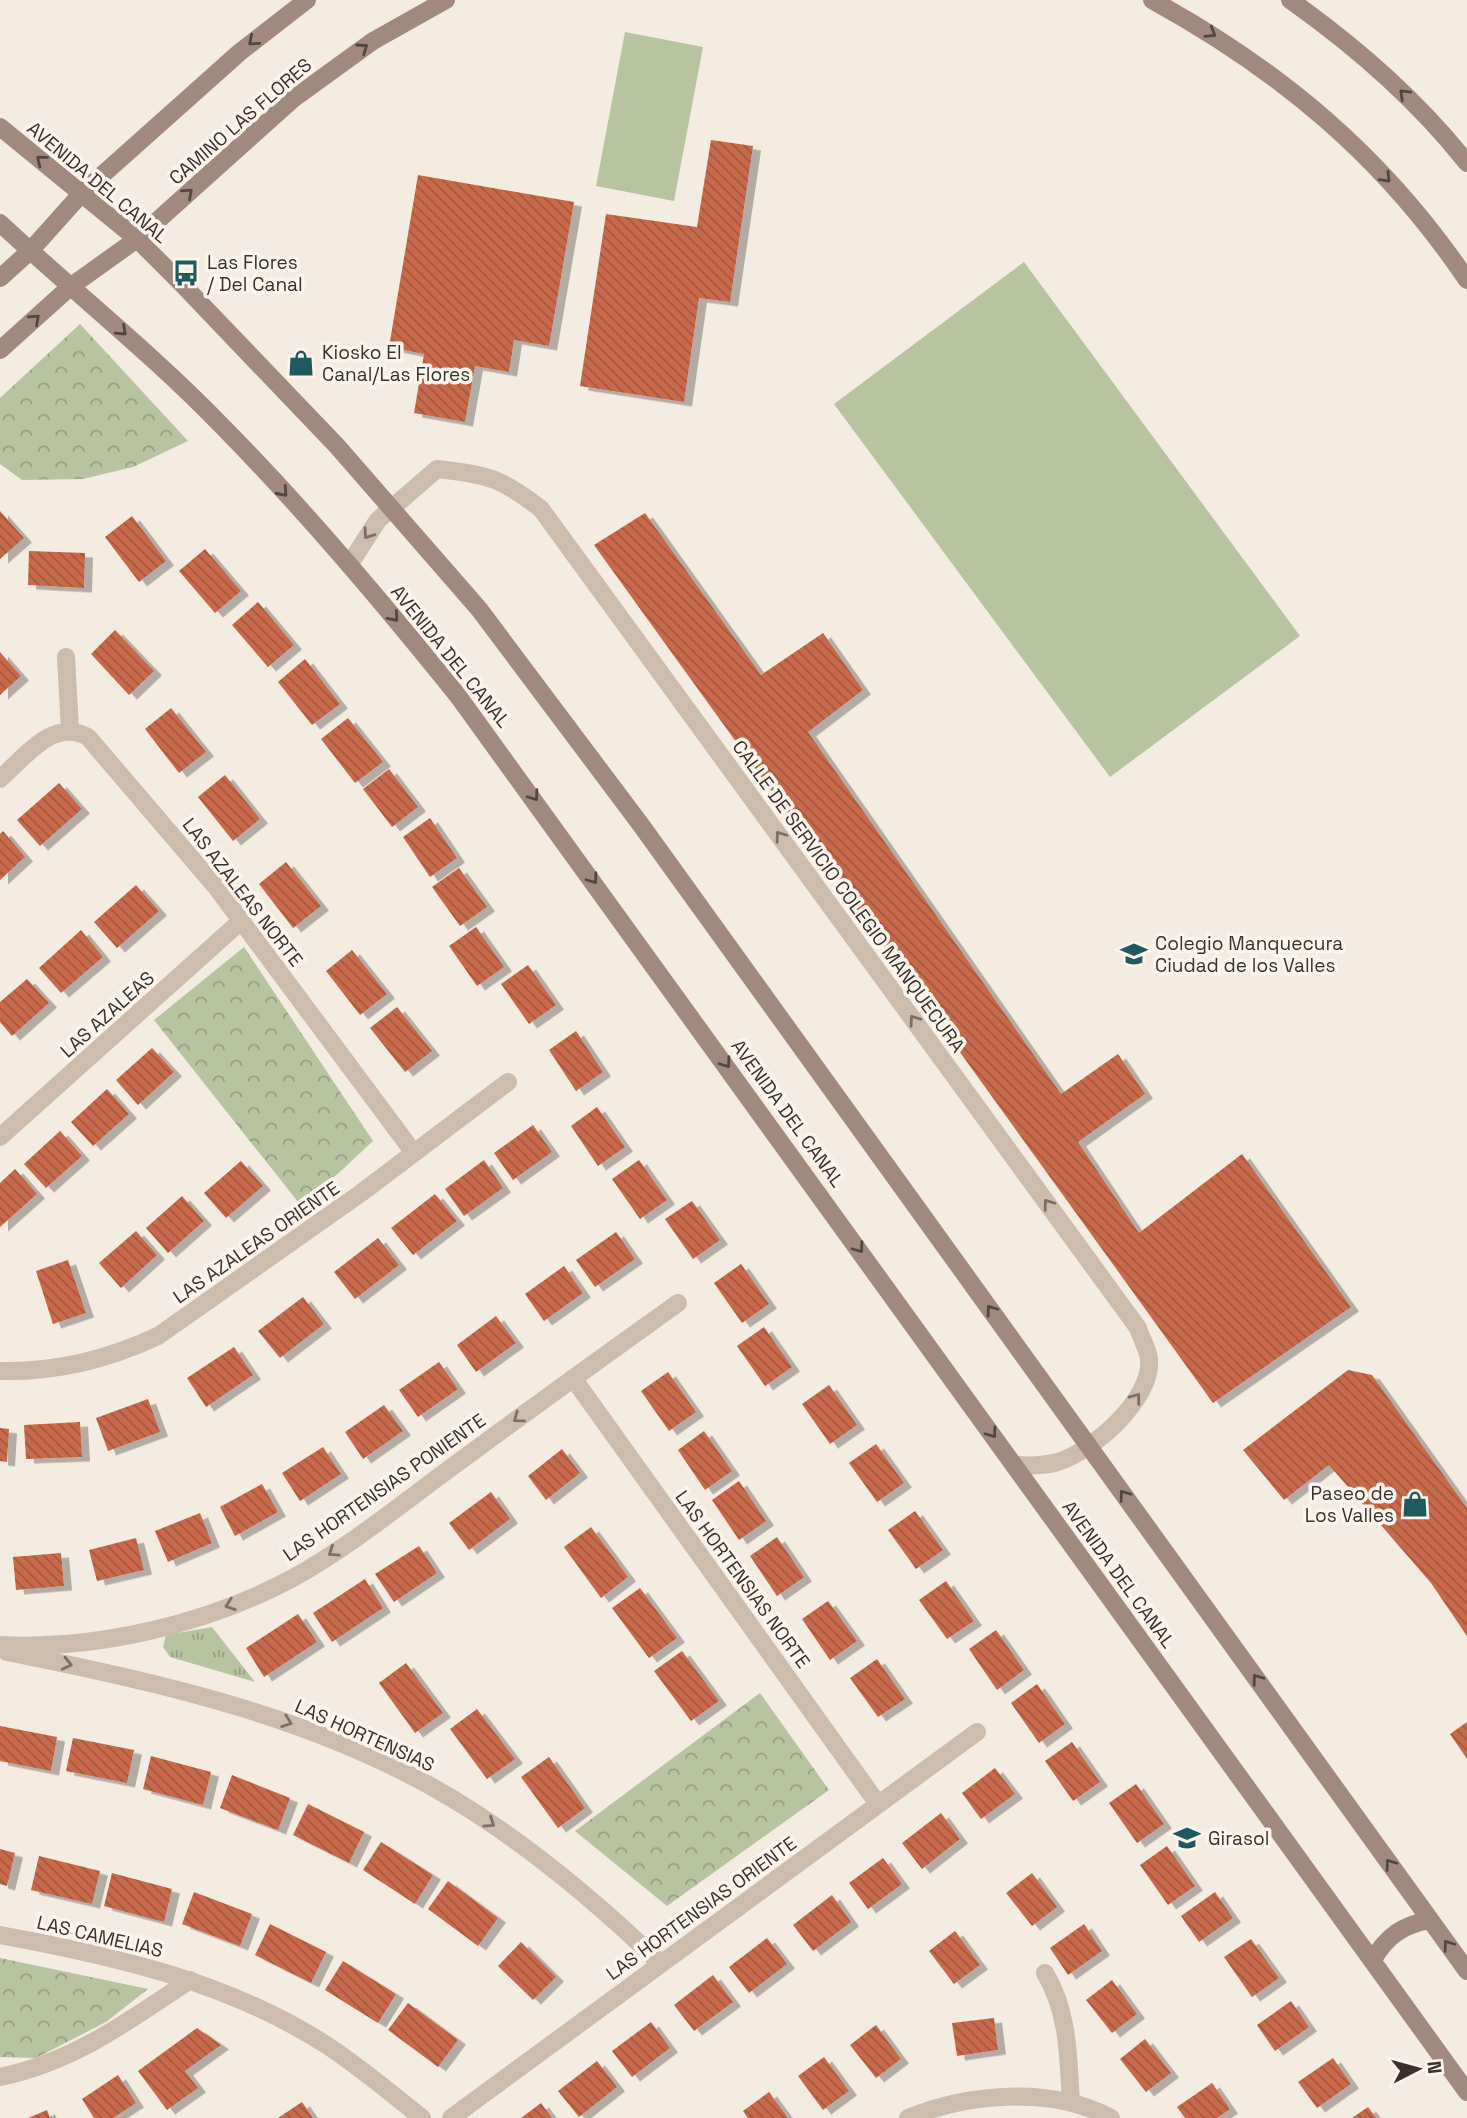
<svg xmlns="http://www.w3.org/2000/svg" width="1467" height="2118" viewBox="0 0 1467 2118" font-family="'Space Grotesk',sans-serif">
  <defs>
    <pattern id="grass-tufts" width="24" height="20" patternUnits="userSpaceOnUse" patternTransform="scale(1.75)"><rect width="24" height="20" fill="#b8c4a0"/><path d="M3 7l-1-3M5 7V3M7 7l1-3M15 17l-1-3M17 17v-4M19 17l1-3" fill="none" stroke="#97a083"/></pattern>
    <pattern id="forest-crowns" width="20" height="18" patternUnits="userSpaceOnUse" patternTransform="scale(1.75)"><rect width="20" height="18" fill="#b8c4a0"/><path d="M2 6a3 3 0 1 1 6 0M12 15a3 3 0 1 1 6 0" fill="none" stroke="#97a083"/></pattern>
    <pattern id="building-back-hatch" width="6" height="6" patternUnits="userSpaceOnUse" patternTransform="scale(1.75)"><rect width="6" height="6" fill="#c8694b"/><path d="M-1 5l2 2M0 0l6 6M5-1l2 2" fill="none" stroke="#a4573f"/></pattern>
    <filter id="shadow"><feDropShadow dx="8" dy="4.5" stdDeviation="0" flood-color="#0004"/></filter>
  </defs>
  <rect width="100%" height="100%" fill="#f4ebe1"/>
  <path fill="url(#grass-tufts)" d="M212 1627 255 1682 170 1657 163 1647 166 1635Z"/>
  <path fill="url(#forest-crowns)" d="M80 324 188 441 133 467 83 479 22 480 0 464V398Z
    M244 947 373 1141 302 1207 154 1020Z
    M760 1693 829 1790 667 1906 575 1831Z
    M0 1958 148 1989 106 2022 36 2058 0 2057Z"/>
  <path fill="#b8c4a0" d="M625 32 703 47 674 201 596 186Z
    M1024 262 1300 636 1110 777 834 404Z"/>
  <path fill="url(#building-back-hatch)" filter="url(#shadow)" d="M711 140 753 146 730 302 699 298 684 402 580 386 606 214 697 227Z
    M418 175 574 202 549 346 514 340 509 372 475 366 465 422 414 413 424 354 389 347Z
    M0 511 24 538 0 559Z
    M645 513 761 675 823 633 863 690 808 732 1061 1094 1118 1054 1145 1094 1078 1142 1139 1233 1242 1154 1351 1307 1213 1403 594 545Z
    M132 516 166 561 139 582 105 537Z
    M205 549 241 591 215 613 179 571Z
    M29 551 85 553 84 588 28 585Z
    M258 602 294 645 268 667 232 625Z
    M115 630 154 671 129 695 91 654Z
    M0 652 21 676 0 695Z
    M305 659 340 704 312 725 278 682Z
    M171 708 206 752 179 773 145 729Z
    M348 718 383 762 355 783 321 739Z
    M389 769 418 807 392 827 363 789Z
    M225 775 260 819 233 841 198 797Z
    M59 783 82 809 40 846 17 820Z
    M430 818 457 858 430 877 403 837Z
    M3 831 25 857 0 880V834Z
    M286 862 321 906 293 928 259 884Z
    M459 868 487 907 460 926 432 887Z
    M136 885 159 911 117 948 94 922Z
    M476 927 504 967 477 986 449 946Z
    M81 930 103 957 61 993 39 968Z
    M352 950 387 994 360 1015 326 971Z
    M528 965 556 1005 529 1024 501 984Z
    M27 979 49 1003 12 1036 0 1022V1002Z
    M397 1007 432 1051 405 1072 370 1028Z
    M576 1031 603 1072 576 1091 549 1050Z
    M152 1048 174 1072 138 1105 116 1080Z
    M107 1089 129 1114 93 1146 71 1122Z
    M597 1107 625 1147 598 1166 571 1126Z
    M533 1125 552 1152 513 1180 494 1153Z
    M60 1131 82 1156 46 1188 24 1164Z
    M484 1160 503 1188 464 1216 445 1189Z
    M639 1160 667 1200 640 1219 612 1179Z
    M241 1161 263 1186 226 1218 204 1193Z
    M15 1169 37 1194 0 1227V1183Z
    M435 1194 457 1221 413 1255 391 1228Z
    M182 1196 204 1221 168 1253 146 1228Z
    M692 1201 720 1240 693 1259 665 1219Z
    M136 1231 157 1255 121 1288 99 1263Z
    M616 1232 635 1259 595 1287 576 1260Z
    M378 1238 399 1265 355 1299 334 1272Z
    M68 1260 86 1313 53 1324 36 1271Z
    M741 1264 769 1304 742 1323 714 1283Z
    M564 1266 583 1293 544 1321 525 1294Z
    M303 1297 324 1324 280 1358 258 1331Z
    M496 1316 516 1343 476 1372 457 1345Z
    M764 1327 792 1367 765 1386 737 1346Z
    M234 1347 253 1375 206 1407 187 1378Z
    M439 1362 458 1389 418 1417 399 1390Z
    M1348 1370 1372 1375 1467 1508V1636L1431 1583 1329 1465 1284 1500 1243 1450Z
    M668 1372 696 1412 669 1431 641 1391Z
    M829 1385 857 1425 830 1444 802 1404Z
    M148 1399 160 1432 108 1451 96 1418Z
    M384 1405 403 1431 363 1459 345 1432Z
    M80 1422 82 1457 26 1459 24 1425Z
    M0 1428 9 1429 7 1462 0 1461Z
    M704 1431 732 1471 705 1490 678 1450Z
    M876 1444 904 1483 877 1502 849 1463Z
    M323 1447 341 1474 300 1501 282 1473Z
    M562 1449 580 1473 546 1500 528 1476Z
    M739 1481 766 1521 739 1540 712 1500Z
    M262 1484 278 1512 235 1536 220 1507Z
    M491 1492 510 1519 469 1550 449 1523Z
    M915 1511 943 1550 916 1569 888 1530Z
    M200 1513 212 1543 168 1562 155 1531Z
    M591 1527 628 1577 601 1598 564 1547Z
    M777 1537 804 1577 777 1596 750 1556Z
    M136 1538 144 1570 97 1581 89 1550Z
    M419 1546 437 1573 394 1602 375 1574Z
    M61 1553 64 1586 16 1590 13 1557Z
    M365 1579 383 1608 332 1642 313 1613Z
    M946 1581 974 1621 947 1639 919 1600Z
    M640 1588 677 1638 649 1658 612 1608Z
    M828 1601 857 1641 830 1660 802 1619Z
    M298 1614 317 1642 264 1677 246 1648Z
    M996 1630 1024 1670 997 1690 969 1649Z
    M682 1651 719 1701 691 1721 654 1671Z
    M877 1659 905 1699 878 1717 850 1678Z
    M406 1663 443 1713 415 1733 379 1683Z
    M1037 1684 1065 1724 1039 1743 1011 1703Z
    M477 1709 515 1759 487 1779 450 1729Z
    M1467 1722V1759L1450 1734Z
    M0 1726 57 1737 51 1771 0 1761Z
    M73 1738 134 1750 127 1783 66 1771Z
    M1072 1742 1100 1782 1073 1801 1045 1761Z
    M151 1756 211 1772 203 1805 143 1789Z
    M549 1757 585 1808 558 1828 521 1777Z
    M995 1768 1015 1794 981 1819 962 1793Z
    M232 1775 290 1798 278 1830 220 1808Z
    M1136 1784 1164 1824 1137 1843 1109 1803Z
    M308 1804 364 1832 349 1863 293 1835Z
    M941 1813 960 1839 922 1869 902 1843Z
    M381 1842 433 1875 415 1904 363 1870Z
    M1167 1846 1195 1886 1168 1905 1140 1865Z
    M0 1849 15 1853 7 1886 0 1884Z
    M39 1856 100 1871 92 1904 31 1890Z
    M883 1858 902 1884 868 1909 849 1883Z
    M112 1873 172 1889 164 1922 104 1906Z
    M1032 1873 1057 1907 1032 1926 1006 1893Z
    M448 1881 498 1918 478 1946 428 1909Z
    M194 1892 252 1914 240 1946 182 1924Z
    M1215 1892 1233 1918 1199 1942 1181 1916Z
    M832 1895 851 1922 813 1951 793 1925Z
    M270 1924 326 1952 311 1983 255 1955Z
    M1084 1924 1102 1951 1068 1975 1050 1948Z
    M955 1931 980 1965 954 1984 929 1951Z
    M767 1938 787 1964 749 1993 729 1967Z
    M1251 1939 1279 1978 1252 1997 1224 1957Z
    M521 1942 556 1977 533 2000 498 1966Z
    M343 1961 396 1994 378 2023 325 1990Z
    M713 1975 733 2002 694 2031 674 2005Z
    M1112 1980 1137 2014 1112 2033 1086 2000Z
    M1291 2001 1309 2027 1275 2051 1257 2025Z
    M408 2003 458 2040 438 2067 388 2030Z
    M994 2018 998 2050 957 2056 952 2023Z
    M651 2022 670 2048 632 2077 612 2051Z
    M876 2025 901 2059 876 2078 850 2045Z
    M197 2028 221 2045 185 2071 198 2088 167 2110 138 2071Z
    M1145 2039 1171 2073 1146 2092 1120 2059Z
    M824 2057 849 2091 823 2110 798 2076Z
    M1333 2058 1351 2084 1317 2108 1298 2082Z
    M597 2061 617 2087 579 2117 558 2091Z
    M118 2075 136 2103 113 2118H94L82 2099Z
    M1212 2083 1230 2109 1217 2118H1185L1177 2107Z
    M769 2092 788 2118H748L743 2111Z
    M302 2102 313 2118H278Z
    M541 2103 552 2118H521Z
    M1368 2107 1376 2118H1352Z
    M47 2110 50 2118H28Z"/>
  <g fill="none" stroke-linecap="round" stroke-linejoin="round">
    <path stroke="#cdbbac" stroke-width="18" d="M349 565 378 520 437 469C488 475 500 477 541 509L1138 1328C1141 1338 1148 1349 1149 1359 1153 1399 1093 1451 1058 1462 1044 1466 1030 1466 1015 1465"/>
    <path stroke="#cdbbac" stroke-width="18" d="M66 657 70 730
      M0 779C24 758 53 717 88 737L216 887 414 1153
      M0 1137 241 921
      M0 1371C57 1372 106 1360 158 1336L361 1193 508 1082
      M573 1378 878 1804
      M0 1645C97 1650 207 1624 293 1578 354 1544 410 1497 467 1456 537 1404 607 1354 678 1303
      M7 1652C161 1683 317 1717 453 1799 529 1845 597 1902 661 1964
      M0 1935C115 1956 229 1982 328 2046 361 2068 391 2093 422 2118
      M1045 1973C1069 2013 1068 2057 1071 2102
      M0 2077C73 2062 129 2021 190 1980
      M451 2118 977 1732
      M908 2118C969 2093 1051 2086 1111 2118"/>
    <path stroke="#a18a7d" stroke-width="18" d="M1152 0C1281 71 1384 157 1467 280
      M1290 0C1355 46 1417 100 1467 163
      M0 127 137 239 181 283 337 446 479 609 641 825 1467 1971
      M0 223C73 291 151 353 220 424 305 510 383 603 458 696L1467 2092
      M0 278 30 251 82 193 240 52 307 0
      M0 350 70 287 137 239 293 99 373 41 446 0
      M1372 1961C1387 1936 1402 1925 1430 1920"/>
  </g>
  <defs><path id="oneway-chevron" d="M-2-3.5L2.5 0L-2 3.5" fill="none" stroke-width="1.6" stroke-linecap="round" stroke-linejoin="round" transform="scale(1.75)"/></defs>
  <g stroke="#544640">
    <use href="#oneway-chevron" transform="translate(1211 33) rotate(32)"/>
    <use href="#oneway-chevron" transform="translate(253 41) rotate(140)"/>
    <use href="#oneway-chevron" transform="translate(363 48) rotate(-35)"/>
    <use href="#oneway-chevron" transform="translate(1404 94) rotate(-136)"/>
    <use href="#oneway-chevron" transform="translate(41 160) rotate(-141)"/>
    <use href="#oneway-chevron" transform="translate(1386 178) rotate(46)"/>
    <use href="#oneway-chevron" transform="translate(188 193) rotate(-42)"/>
    <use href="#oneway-chevron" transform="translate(35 319) rotate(-42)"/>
    <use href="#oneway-chevron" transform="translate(122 331) rotate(43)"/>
    <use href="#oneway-chevron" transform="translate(283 492) rotate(48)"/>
    <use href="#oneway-chevron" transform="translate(394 617) rotate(49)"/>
    <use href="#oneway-chevron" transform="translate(534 796) rotate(54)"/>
    <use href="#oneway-chevron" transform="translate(593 879) rotate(54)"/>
    <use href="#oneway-chevron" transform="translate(726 1063) rotate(54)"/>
    <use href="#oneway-chevron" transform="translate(859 1248) rotate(54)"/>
    <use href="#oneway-chevron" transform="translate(991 1310) rotate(-126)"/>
    <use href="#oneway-chevron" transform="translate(992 1433) rotate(54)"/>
    <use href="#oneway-chevron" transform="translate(1124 1495) rotate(-126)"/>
    <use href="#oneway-chevron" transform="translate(1257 1679) rotate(-126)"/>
    <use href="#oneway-chevron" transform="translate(1390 1864) rotate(-126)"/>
    <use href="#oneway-chevron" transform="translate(1448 1945) rotate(-126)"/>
  </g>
  <g stroke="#7d6f65">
    <use href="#oneway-chevron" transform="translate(368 534) rotate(125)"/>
    <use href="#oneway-chevron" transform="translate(780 836) rotate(-126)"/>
    <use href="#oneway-chevron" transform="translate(914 1020) rotate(-126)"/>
    <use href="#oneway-chevron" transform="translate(1048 1204) rotate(-126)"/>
    <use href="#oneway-chevron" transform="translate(1136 1398) rotate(-53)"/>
    <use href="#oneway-chevron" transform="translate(518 1418) rotate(144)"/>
    <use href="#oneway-chevron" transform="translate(333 1552) rotate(146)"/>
    <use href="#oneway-chevron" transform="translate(230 1605) rotate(161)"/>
    <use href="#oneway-chevron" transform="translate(67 1664) rotate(13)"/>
    <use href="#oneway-chevron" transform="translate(287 1722) rotate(20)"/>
    <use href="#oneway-chevron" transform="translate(490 1823) rotate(34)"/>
  </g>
  <defs>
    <g id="bus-bare" transform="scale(2.1)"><path d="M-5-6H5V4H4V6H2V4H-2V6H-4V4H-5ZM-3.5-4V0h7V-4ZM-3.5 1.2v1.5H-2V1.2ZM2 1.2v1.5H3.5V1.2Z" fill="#1f5a5e" stroke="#fbf5ee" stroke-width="2.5" paint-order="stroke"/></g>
    <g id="shop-bare" transform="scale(2.1)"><path d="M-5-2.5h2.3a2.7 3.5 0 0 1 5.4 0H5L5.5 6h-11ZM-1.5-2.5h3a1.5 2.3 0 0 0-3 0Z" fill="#1f5a5e" stroke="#fbf5ee" stroke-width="2.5" paint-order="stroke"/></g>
    <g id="school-bare" transform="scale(2.1)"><path d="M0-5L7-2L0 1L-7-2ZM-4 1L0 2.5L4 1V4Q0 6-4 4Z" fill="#1f5a5e" stroke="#fbf5ee" stroke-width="2.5" paint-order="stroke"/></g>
  </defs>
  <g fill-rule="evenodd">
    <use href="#bus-bare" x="186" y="273"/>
    <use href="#shop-bare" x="301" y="363"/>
    <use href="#school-bare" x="1134" y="954"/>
    <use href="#shop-bare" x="1415" y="1504"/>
    <use href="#school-bare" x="1187" y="1838"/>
  </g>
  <g text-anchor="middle" stroke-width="7" stroke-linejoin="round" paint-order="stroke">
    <g font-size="19" fill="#3b302b" stroke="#fbf5ee">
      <text transform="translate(240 121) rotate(-41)" y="7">CAMINO LAS FLORES</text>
      <text transform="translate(98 182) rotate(40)" y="7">AVENIDA DEL CANAL</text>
      <text transform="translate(451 656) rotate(51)" y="7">AVENIDA DEL CANAL</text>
      <text transform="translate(243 892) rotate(52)" y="7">LAS AZALEAS NORTE</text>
      <text transform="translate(849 896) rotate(54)" y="7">CALLE DE SERVICIO COLEGIO MANQUECURA</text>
      <text transform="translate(107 1014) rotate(-42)" y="7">LAS AZALEAS</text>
      <text transform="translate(788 1113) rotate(54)" y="7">AVENIDA DEL CANAL</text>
      <text transform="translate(256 1242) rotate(-35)" y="7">LAS AZALEAS ORIENTE</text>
      <text transform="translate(384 1487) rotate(-35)" y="7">LAS HORTENSIAS PONIENTE</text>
      <text transform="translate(1119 1574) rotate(54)" y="7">AVENIDA DEL CANAL</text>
      <text transform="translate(743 1579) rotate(54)" y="7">LAS HORTENSIAS NORTE</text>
      <text transform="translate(365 1735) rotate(24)" y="7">LAS HORTENSIAS</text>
      <text transform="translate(701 1908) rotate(-36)" y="7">LAS HORTENSIAS ORIENTE</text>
      <text transform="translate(100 1936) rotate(13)" y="7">LAS CAMELIAS</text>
    </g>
    <g font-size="19" fill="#3b302b" stroke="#fbf5ee" text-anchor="start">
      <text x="207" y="269">Las Flores<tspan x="207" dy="22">/ Del Canal</tspan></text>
      <text x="322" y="359">Kiosko El<tspan x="322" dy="22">Canal/Las Flores</tspan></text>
      <text x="1155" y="950">Colegio Manquecura<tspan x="1155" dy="22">Ciudad de los Valles</tspan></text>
      <text x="1394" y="1500" text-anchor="end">Paseo de<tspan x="1394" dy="22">Los Valles</tspan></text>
      <text x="1208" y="1845">Girasol</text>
    </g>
  </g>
  <g transform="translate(1418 2069) rotate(84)" stroke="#fbf5ee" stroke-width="5" paint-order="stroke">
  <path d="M0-5L12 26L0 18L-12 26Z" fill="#3b302b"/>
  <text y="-10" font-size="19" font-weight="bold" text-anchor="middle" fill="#3b302b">N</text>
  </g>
</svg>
